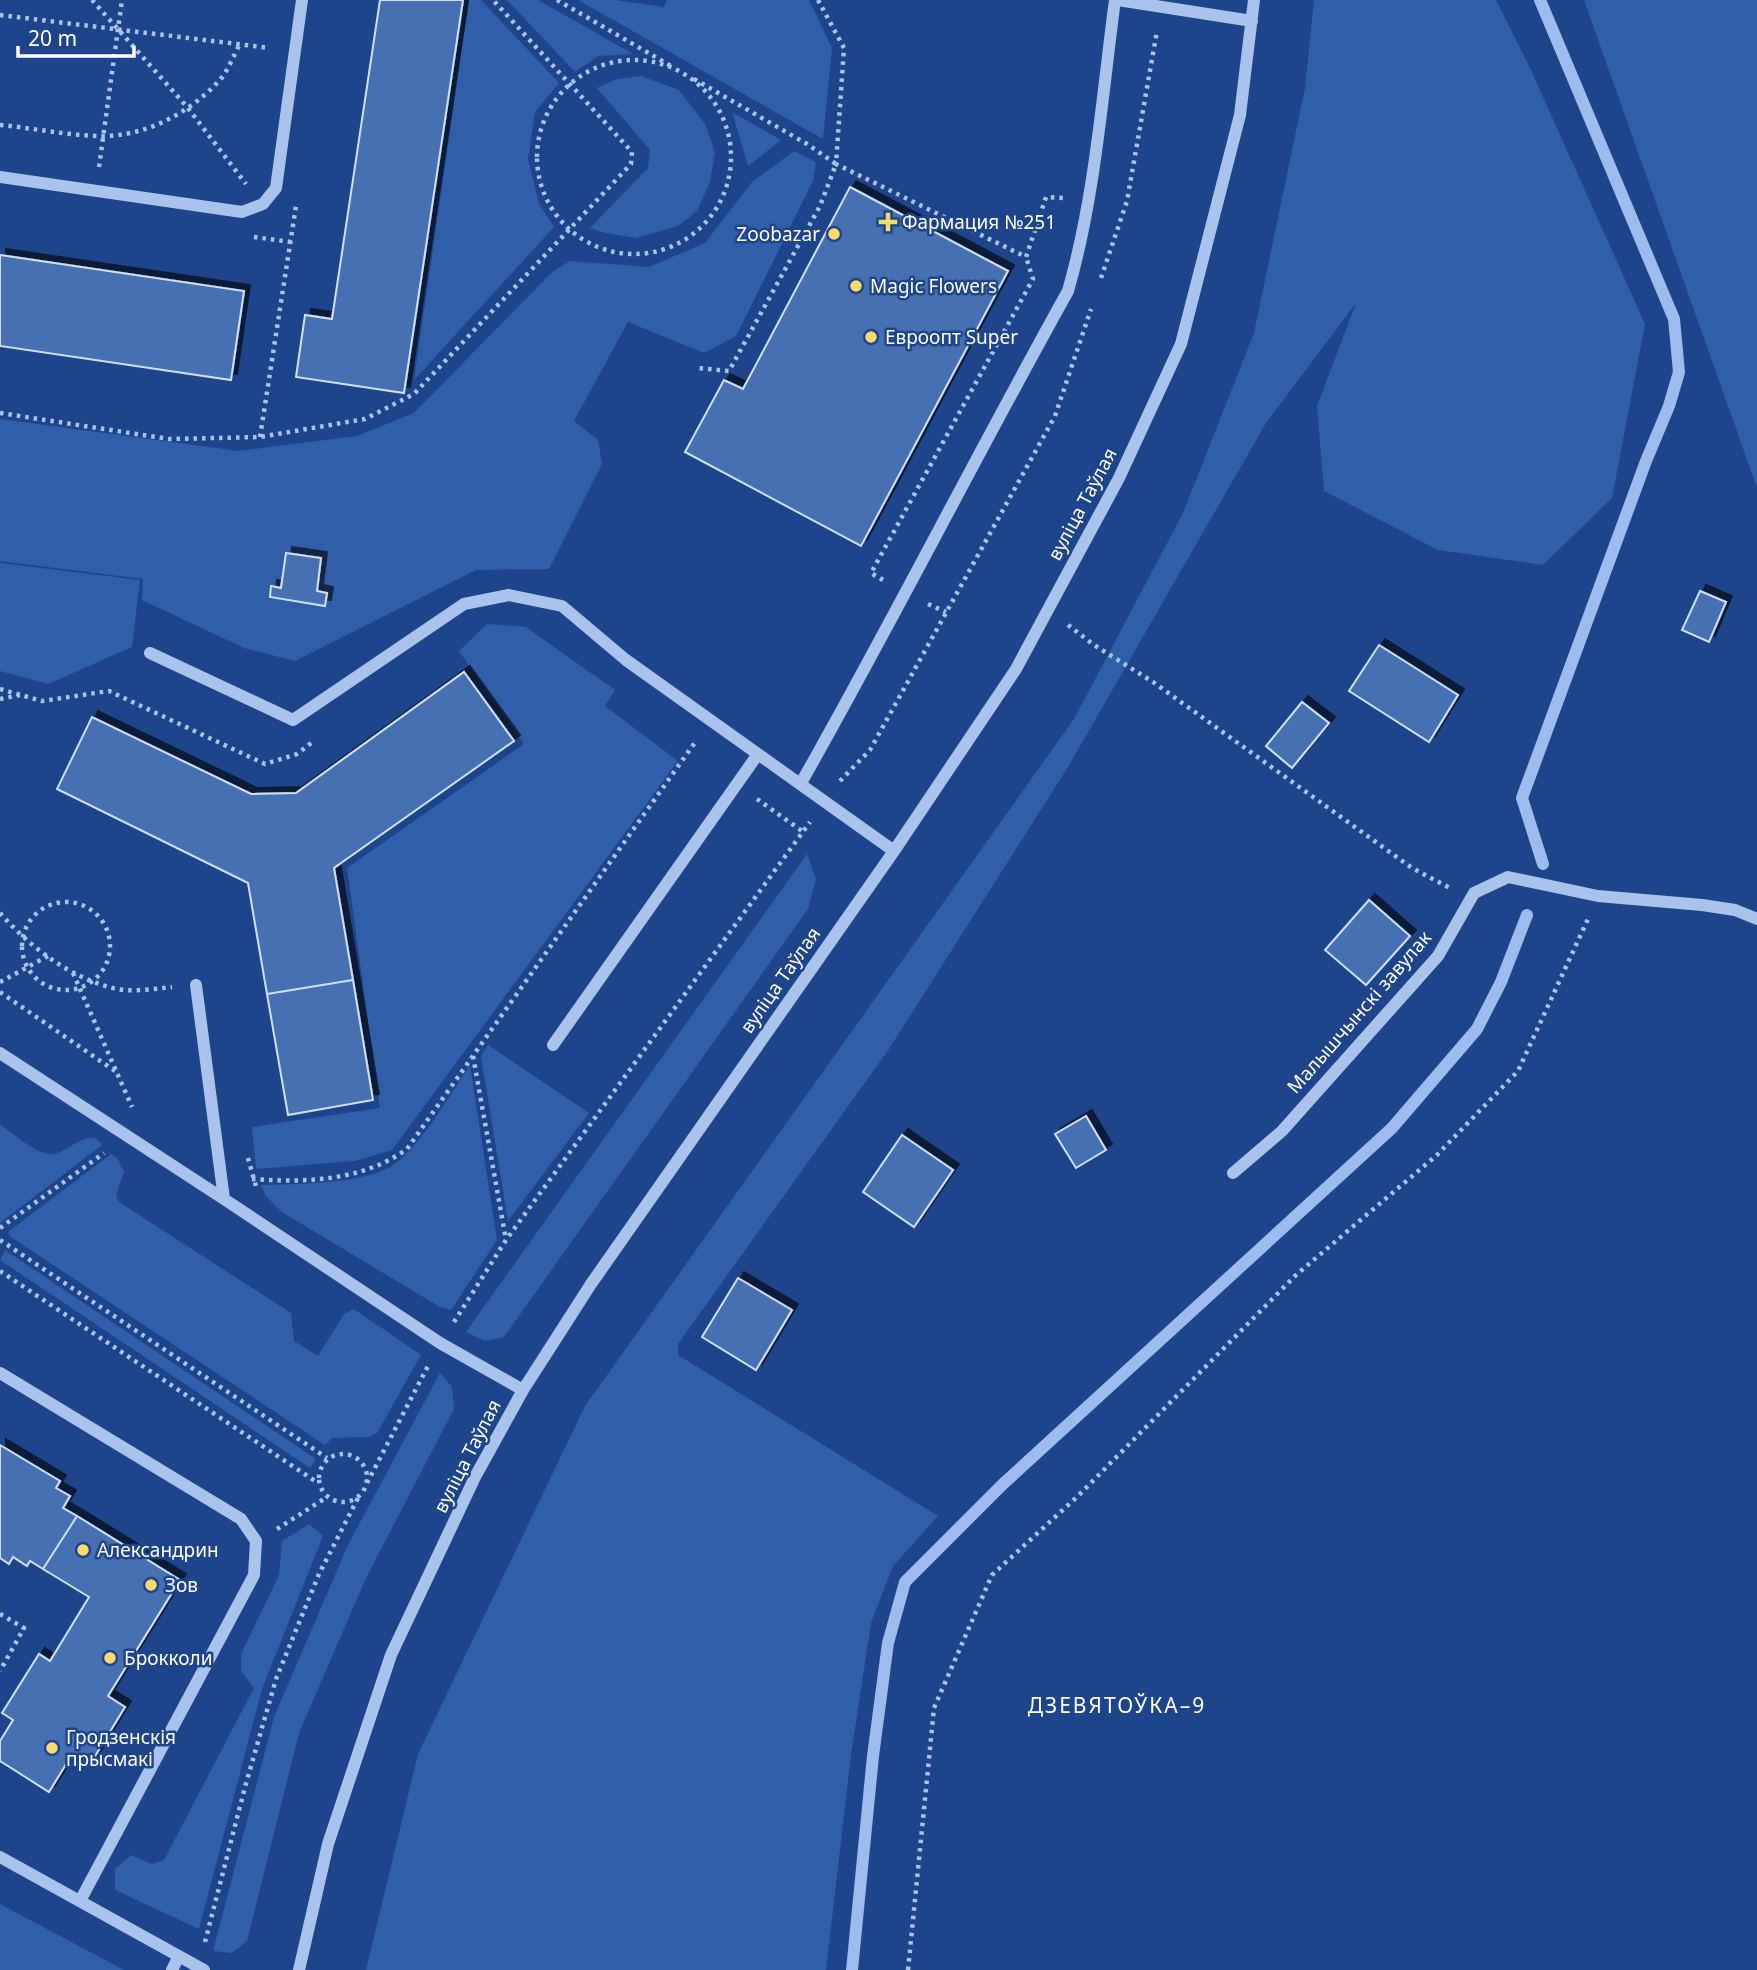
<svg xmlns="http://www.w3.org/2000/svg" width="1757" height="1970" viewBox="0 0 1757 1970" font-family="'Noto Sans',sans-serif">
  <defs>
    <filter id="shadow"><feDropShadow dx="6" dy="-6" stdDeviation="0" flood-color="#0009"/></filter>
  </defs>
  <rect width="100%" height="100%" fill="#1e458b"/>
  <path fill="#315ea8" d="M469 0H481L559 83 535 112 528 159 539 204 554 227 414 380Z
    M507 0H538L633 54 598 56 575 72Z
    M578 0H615L664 7 667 0H809L832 48 823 139Z
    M1314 0H1496L1530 68 1645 324 1612 498 1543 565 1438 550 1324 491 1317 406 1356 303 1266 423 1068 767 889 1049 678 1344V1355L938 1516 893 1566 871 1623 851 1755 826 1970H366L418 1754 585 1406 1074 719 1183 513 1254 333 1305 88Z
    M1584 0H1757V486L1756 485Z
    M641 76 679 90 705 124 715 152 710 182 697 211 678 226 636 238 605 233 590 228 648 168 650 150 597 88 617 79Z
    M732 112 781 140 748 166Z
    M794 151 816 162 813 181 736 336 704 353 628 322 574 421 598 440 602 464 549 569 476 570 295 661 244 648 142 600 143 579 0 561V419L239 451 357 436 414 413 552 272 570 261 649 267 705 243 752 182Z
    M0 563 140 580 132 647 48 684 0 671Z
    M487 624 526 627 615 690 605 706 678 761 392 1150 355 1161 256 1169 252 1127 380 1108 347 868 524 744 459 651Z
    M807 854 816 879 808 909 504 1337 485 1341 466 1332Z
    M488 1045 589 1113 508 1221 481 1056Z
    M470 1065 497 1240 451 1310 440 1307 282 1212 266 1196 261 1185C297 1184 359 1184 390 1167 418 1151 451 1093 470 1065Z
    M0 1124C13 1133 35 1155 53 1154 69 1152 89 1126 102 1145L0 1223Z
    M111 1154 117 1158 124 1172 116 1195 119 1202 291 1313 294 1341 318 1356 344 1314 354 1309 421 1355 377 1433 369 1437 332 1438 325 1445 11 1237 8 1232Z
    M5 1250 316 1459 310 1468 0 1260Z
    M440 1373 452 1387 454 1409 366 1578 299 1733 247 1941 232 1953 213 1951 274 1717 348 1545Z
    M309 1524 323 1536 262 1689 199 1929 115 1890V1869L131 1855 152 1864 164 1860 254 1688 241 1671V1654L279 1575 282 1541Z
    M0 1904 124 1970H0Z"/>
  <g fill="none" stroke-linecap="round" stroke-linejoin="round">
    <path stroke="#9dbced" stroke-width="12" d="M1540 0 1674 319 1679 372 1669 406 1646 461 1522 798 1543 864
      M852 1970 873 1756 888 1643 905 1582 1002 1485 1392 1128 1477 1029 1501 982 1527 915"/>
  </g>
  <path fill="#466fb2" stroke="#cfdff9" stroke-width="2" filter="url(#shadow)" d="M380 0H463L404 393 296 377 305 315 332 319Z
    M850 187 1008 271 861 546 685 452 724 380 743 389Z
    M0 255 244 291 231 380 0 346Z
    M286 553 321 558 317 591 327 593 325 606 270 597 271 586 281 588Z
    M1700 591 1726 602 1709 642 1682 630Z
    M1379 645 1458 695 1429 742 1349 691Z
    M464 672 514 741 334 868 353 980 267 994 248 883 57 789 92 717 251 794 296 793Z
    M1302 702 1329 723 1292 768 1266 746Z
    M1369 900 1410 936 1366 985 1325 950Z
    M353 980 373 1100 288 1115 267 994Z
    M1086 1116 1106 1150 1076 1168 1055 1134Z
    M902 1135 953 1170 914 1227 863 1192Z
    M738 1278 792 1310 756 1370 702 1337Z
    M0 1445 60 1481 56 1488 70 1496 63 1508 77 1516 43 1569 30 1561 27 1566 13 1557 9 1564 0 1558Z
    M77 1516 180 1580 108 1696 125 1707 89 1766 71 1756 49 1792 0 1761V1741L13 1720 2 1713 39 1654 50 1661 89 1597 43 1569Z"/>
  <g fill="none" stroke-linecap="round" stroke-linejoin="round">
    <path stroke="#aac3ec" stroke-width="4.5" stroke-dasharray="3.5 5" stroke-linecap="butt" d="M92 0 188 108 246 184
      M557 0 671 66
      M818 0 844 48 836 164 1026 257 1046 197 1063 198
      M0 15 270 48
      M537 157a97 97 0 1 1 194 0a97 97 0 1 1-194 0Z
      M694 79 807 144 836 164 820 206 729 371 697 368
      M0 125C34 128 69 136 103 136 146 136 189 113 218 82 228 72 233 56 240 44
      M99 167 122 0
      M254 237 291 242
      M1101 278 1127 201 1157 31
      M0 413 169 439 260 437 365 419 414 394 631 164 632 152 493 0
      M260 437 296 206
      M883 580 871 573 1033 279 1026 257
      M928 604 946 612
      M1068 625 1094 645 1153 682 1412 868 1450 888
      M0 689 42 701 109 691 265 764 297 754 315 740
      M0 699 20 695
      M840 781 870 750 1055 416 1091 309
      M757 799 802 831
      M22 946a44 44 0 1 1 88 0a44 44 0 1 1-88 0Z
      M0 913C30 947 71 979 117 989 135 992 154 989 172 987
      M73 973 132 1107
      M0 982 48 956
      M0 992 115 1071
      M473 1056 506 1240
      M248 1158 257 1190
      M252 1179C305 1183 363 1181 407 1149L696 741
      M0 1228 104 1153
      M0 1240 327 1458
      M0 1271 318 1483
      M454 1322 506 1240 810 822
      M319 1478a24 24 0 1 1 48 0a24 24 0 1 1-48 0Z
      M367 1483 428 1366
      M277 1529 327 1497
      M0 1614 24 1628 0 1671
      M205 1942 245 1787 276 1679 319 1574 358 1498
      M908 1970 934 1708 992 1575 1078 1496 1296 1275 1437 1155 1518 1071 1588 919"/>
    <path stroke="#aac3ec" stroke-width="12" d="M1118 0 1252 21
      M0 177 242 212 263 204 276 188 302 0
      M150 653 293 720 464 604 509 595 562 606 626 660 894 851
      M801 783C893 621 977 454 1068 291 1095 197 1102 97 1115 0
      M196 985 224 1199
      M553 1045 758 754
      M0 1053 224 1199 440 1343 523 1390
      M1233 1173 1282 1131 1438 956 1474 893 1508 877 1598 896 1702 905 1735 910 1757 919
      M0 1373 241 1519 256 1541 254 1575 80 1901
      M0 1857 204 1970
      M172 1970 179 1956
      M299 1970 328 1844 391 1655 475 1477 523 1390 591 1284 894 851 1016 669 1119 478 1181 344 1240 115 1254 0"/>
  </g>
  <g fill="#fbdb69" stroke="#1e458b" stroke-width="2.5">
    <path d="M884.5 211.5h7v7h7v7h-7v7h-7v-7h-7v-7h7z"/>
    <circle cx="834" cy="234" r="7"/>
    <circle cx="856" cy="286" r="7"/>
    <circle cx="871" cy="337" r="7"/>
    <circle cx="83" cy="1550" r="7"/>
    <circle cx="151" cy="1585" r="7"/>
    <circle cx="110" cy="1658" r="7"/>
    <circle cx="52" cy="1748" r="7"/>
  </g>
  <g text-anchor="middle" stroke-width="5" stroke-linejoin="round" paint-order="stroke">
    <g font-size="19" fill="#fff" stroke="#1e458b" text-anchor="start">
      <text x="902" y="229">Фармация №251</text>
      <text x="820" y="241" text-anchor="end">Zoobazar</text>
      <text x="870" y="293">Magic Flowers</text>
      <text x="885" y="344">Евроопт Super</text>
      <text x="97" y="1557">Александрин</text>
      <text x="165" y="1592">Зов</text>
      <text x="124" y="1665">Брокколи</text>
      <text x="66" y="1744">Гродзенскія<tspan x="66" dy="22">прысмакі</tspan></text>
    </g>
    <g font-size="19" fill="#fff" stroke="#1e458b">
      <text transform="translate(1082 504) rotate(-62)" y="7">вуліца Таўлая</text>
      <text transform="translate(780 980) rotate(-55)" y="7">вуліца Таўлая</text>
      <text transform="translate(1359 1012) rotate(-49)" y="7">Малышчынскі завулак</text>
      <text transform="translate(467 1456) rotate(-63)" y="7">вуліца Таўлая</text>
    </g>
    <g font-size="21" letter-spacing="2" fill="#fff" stroke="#1e458b">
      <text x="1117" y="1713">ДЗЕВЯТОЎКА–9</text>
    </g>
  </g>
  <path d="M18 46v10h116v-10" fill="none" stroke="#ffffff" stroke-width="3.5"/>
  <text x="28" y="46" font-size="21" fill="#ffffff" stroke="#1e458b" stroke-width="5" paint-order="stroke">20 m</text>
</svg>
